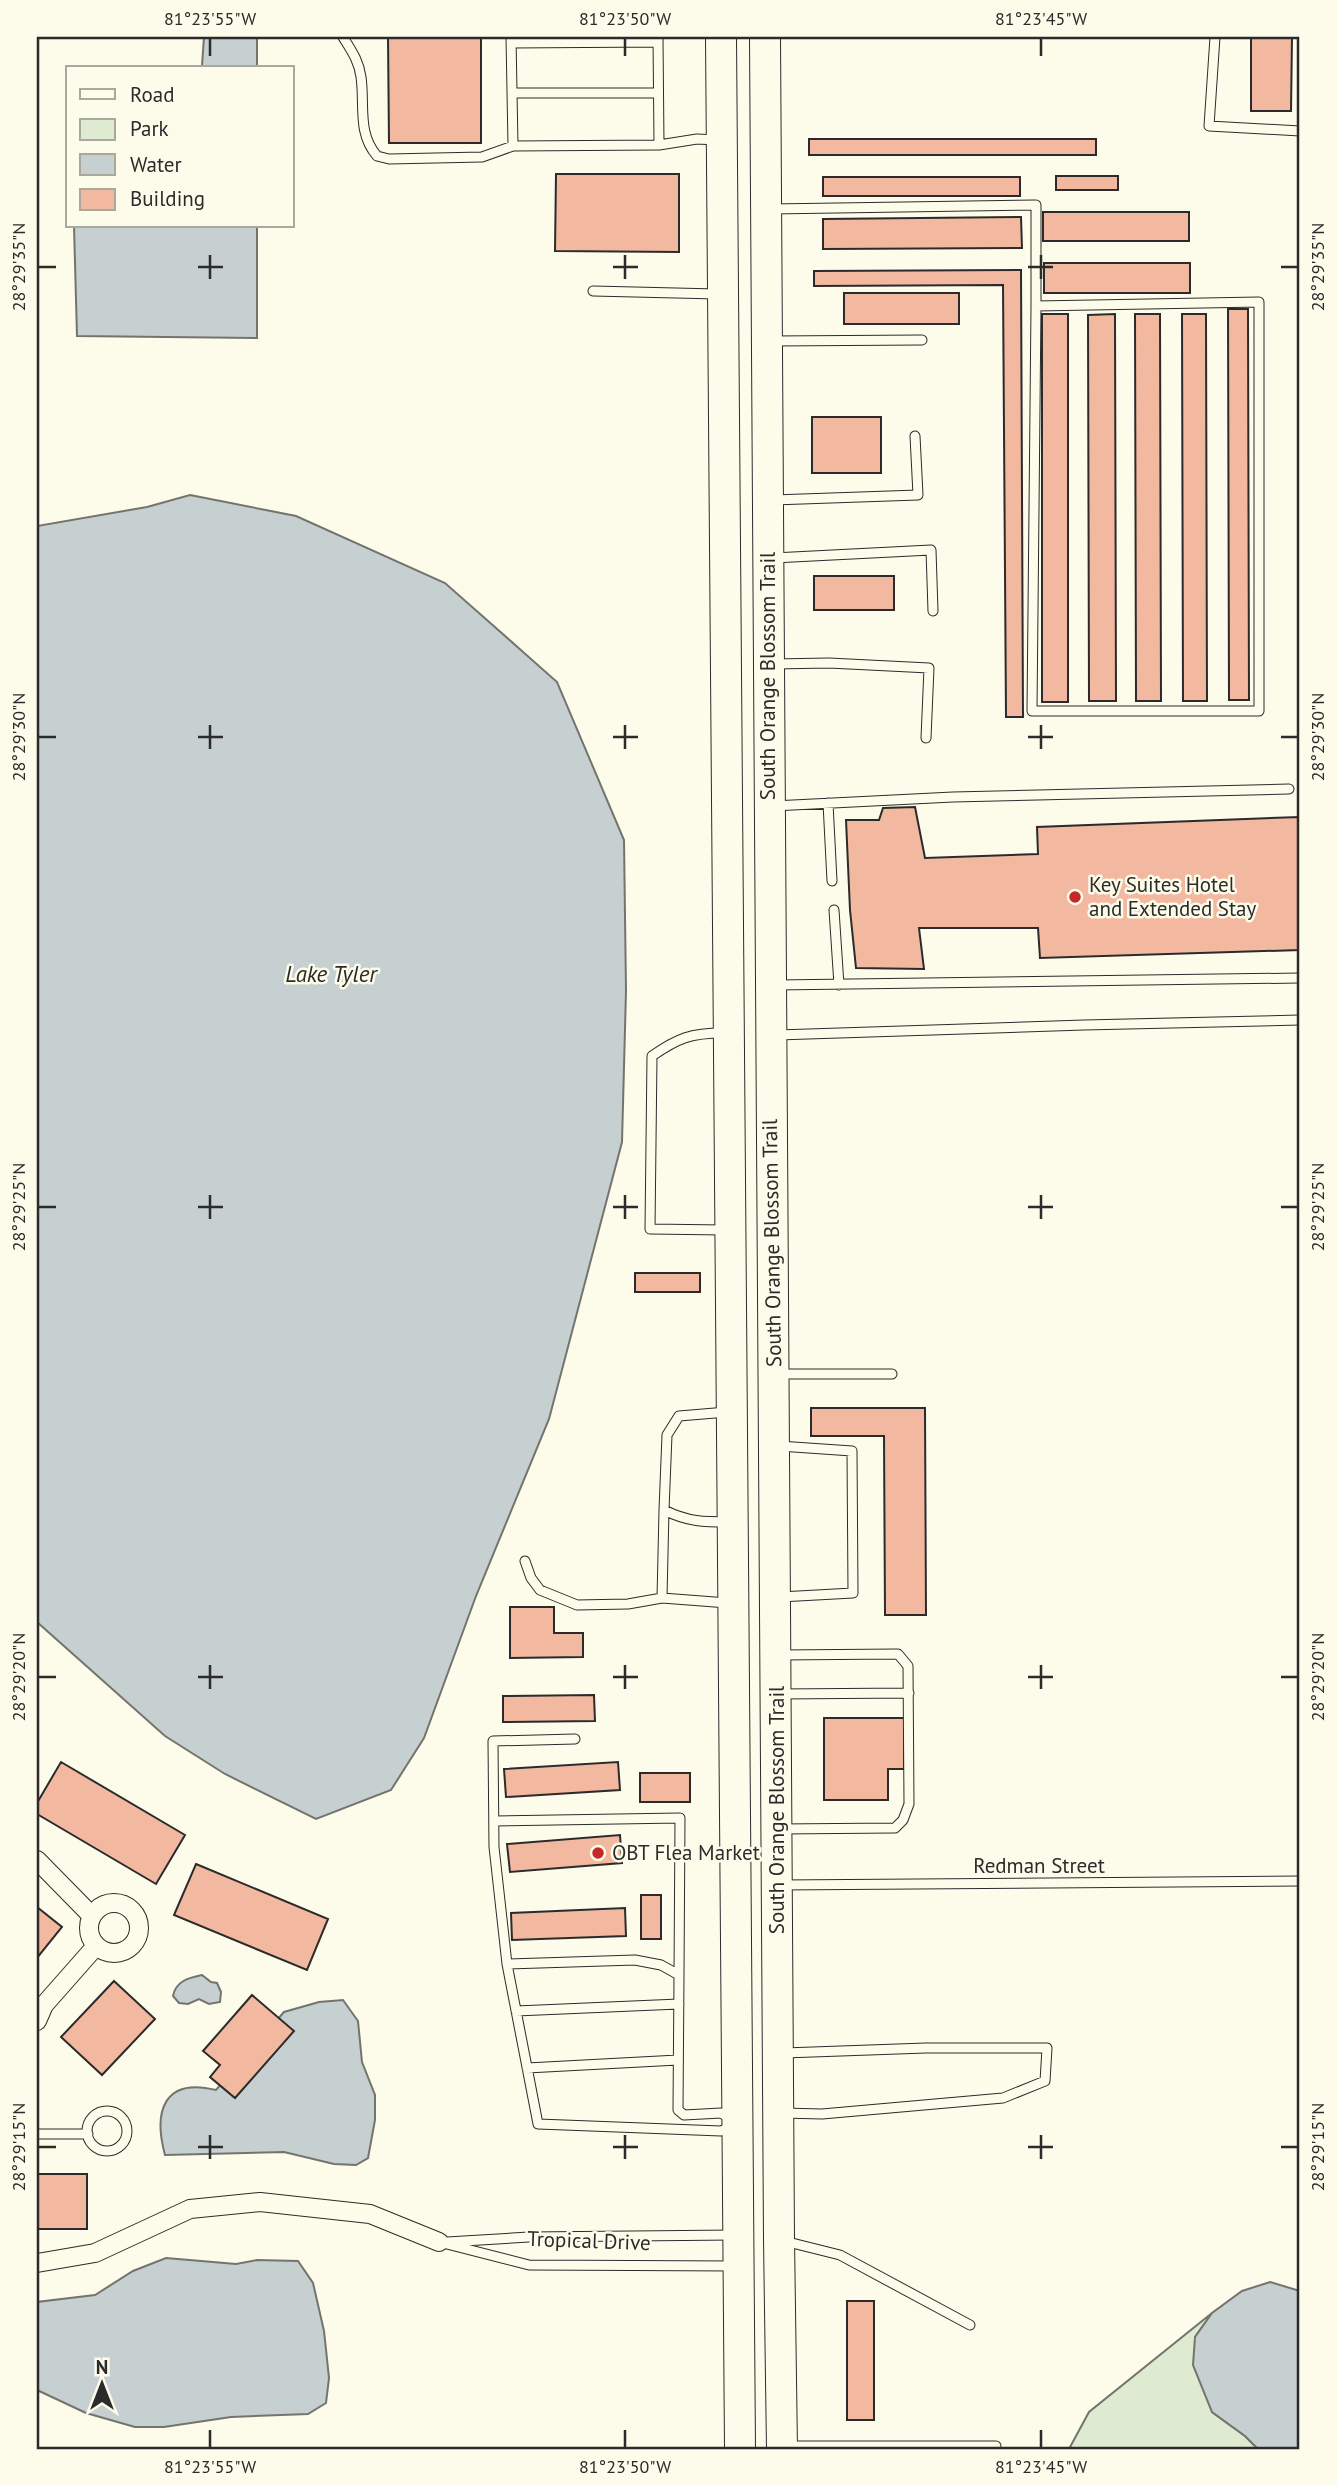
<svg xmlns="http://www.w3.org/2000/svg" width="1337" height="2486" viewBox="0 0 1337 2486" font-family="'PT Sans',sans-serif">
  <rect width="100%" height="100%" fill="#fdfbea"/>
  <path fill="#deebd1" stroke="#74746e" stroke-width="2" d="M1212 2313 1195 2337 1212 2412 1245 2436 1258 2449H1069L1089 2412Z"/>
  <path fill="#c7d0d0" stroke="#74746e" stroke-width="2" d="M204 37H257V68H199L202 66Z
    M74 226H257V338L77 336Z
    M190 495 296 516 445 583 557 682 624 840 626 991 622 1142 549 1419 476 1596 424 1738 391 1790 316 1819 225 1774 165 1736 37 1622V526L147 507Z
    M202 1975 211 1982 217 1983 221 1992 220 2002 209 2004 199 1999 188 2004 179 2003 173 1996C176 1981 188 1978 202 1975Z
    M343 2000 358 2021 362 2062 375 2095V2120L368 2158 356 2165 334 2164 284 2152 165 2155C153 2111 164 2077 216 2090L284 2012 319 2002Z
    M166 2258 236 2264 257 2260 298 2261 313 2283 324 2331 329 2378 326 2403 308 2414 231 2417 164 2427H135L86 2413 37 2390V2302L95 2295 133 2271Z
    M1270 2282 1300 2291V2449H1258L1245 2436 1212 2412 1193 2365 1195 2337 1212 2313 1242 2291Z"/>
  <path fill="#f2b8a0" stroke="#2b2b2b" stroke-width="2" d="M388 37H481V143H389Z
    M1251 37H1292L1291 111H1251Z
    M809 139H1096V155H809Z
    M556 174H679V252L555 251Z
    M1056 176H1118V190H1056Z
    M823 177H1020V196H823Z
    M1043 212H1189V241H1043Z
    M1021 217 1022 248 823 249V219Z
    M1044 263H1190V293H1044Z
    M1021 270 1023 717H1006L1003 285 814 286V271Z
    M844 293H959V324H844Z
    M1228 309H1248L1249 700H1229Z
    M1042 314H1068V702H1042Z
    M1115 314 1116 701H1089L1088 315Z
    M1135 314H1160L1161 701H1136Z
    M1182 314H1206L1207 701H1183Z
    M812 417H881V473H812Z
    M814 576H894V610H814Z
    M915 807 925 858 1038 854 1037 827 1299 817 1300 950 1040 958 1038 928H919L924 969 856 968 850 910 846 820H879L883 808Z
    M635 1273H700V1292H635Z
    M811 1408H925L926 1615H885L884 1436H811Z
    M510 1607H554V1633H583V1657L510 1658Z
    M594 1695 595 1721 503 1722V1696Z
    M824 1718H904V1769H888V1800H824Z
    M61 1762 185 1835 156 1884 37 1814V1803Z
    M618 1762 620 1790 506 1797 504 1769Z
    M640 1773H690V1802H640Z
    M620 1835 622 1863 510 1872 507 1844Z
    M196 1864 328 1919 307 1970 174 1915Z
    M641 1895H661V1939H641Z
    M37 1907 62 1927 37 1958Z
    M625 1908 626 1936 512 1940 511 1913Z
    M114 1981 155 2019 102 2075 61 2037Z
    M252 1995 294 2031 235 2098 210 2077 220 2065 203 2051Z
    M37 2174H87V2229H37Z
    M847 2301H874V2420H847Z"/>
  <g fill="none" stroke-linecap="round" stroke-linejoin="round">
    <g stroke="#2b2b2b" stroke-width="11">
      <path id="lane" d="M343 37C351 50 359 61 361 77 365 105 357 133 377 156L389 159 482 157 513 146 659 145
        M511 37 513 146
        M658 37 659 145 697 139 717 140
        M1215 37 1209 126 1300 131
        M511 43 658 42
        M512 93H658
        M771 209 1036 205V306L1259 302V711H1032L1036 306
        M593 291 717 294
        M772 341 922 340
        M773 500 918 495 915 436
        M773 558 931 550 933 611
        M774 664 829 663 929 668 926 738
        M828 803 832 881
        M773 806 953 797 1289 789
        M834 910 839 985
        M776 985 1300 978
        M723 1033C691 1033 678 1038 652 1056L650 1229 725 1230
        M777 1035 1084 1025 1300 1020
        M779 1374H892
        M727 1412 679 1416 667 1435 664 1510C688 1522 704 1522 730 1522
        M779 1446 852 1451 853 1593 780 1597
        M664 1510 662 1598 728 1603
        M525 1561 531 1578 540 1590 577 1605 628 1604 662 1598
        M779 1655 898 1654 908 1666 909 1804 903 1820 895 1828 779 1829
        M778 1694 909 1693
        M495 1821 680 1818 679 1975
        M780 1885 1300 1881
        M635 1960 661 1965 679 1975 678 2110 684 2115 721 2113 738 2123 721 2131 538 2124 507 1964Z
        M507 1964 494 1847 493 1741 575 1739
        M516 2011 679 2004
        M527 2068 678 2060
        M87 2131a20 20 0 1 1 40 0a20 20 0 1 1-40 0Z
        M782 2113 822 2114 1003 2098 1045 2081 1047 2048H926L784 2053
        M37 2134H88
        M784 2241 840 2255 970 2325
        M439 2242 529 2265 735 2266
        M447 2242 529 2237 734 2235
        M787 2446H817
        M817 2449V2446H996"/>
    </g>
    <g stroke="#2b2b2b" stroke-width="20">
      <path id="street" d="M37 1860 92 1916
        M89 1928a25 25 0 1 1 50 0a25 25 0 1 1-50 0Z
        M37 2021 44 2005 96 1946
        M37 2263 95 2253 190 2209 260 2202 370 2214 439 2242"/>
    </g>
    <g stroke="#2b2b2b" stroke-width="32">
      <path id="primary" d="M721 37 740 2449
        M765 37 779 2239 782 2449"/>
    </g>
    <use href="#lane" stroke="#fdfbea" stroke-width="9"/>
    <use href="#street" stroke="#fdfbea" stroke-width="18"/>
    <use href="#primary" stroke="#fdfbea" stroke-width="30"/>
  </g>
  <path fill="none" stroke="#2b2b2b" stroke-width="2.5" d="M210 38V56M625 38V56M1041 38V56M210 255V279M625 255V279M1041 255V279M38 267H56M198 267H223M613 267H638M1028 267H1053M1281 267H1298M210 725V749M625 725V749M1041 725V749M38 737H56M198 737H223M613 737H638M1028 737H1053M1281 737H1298M210 1195V1219M625 1195V1219M1041 1195V1219M38 1207H56M198 1207H223M613 1207H638M1028 1207H1053M1281 1207H1298M210 1665V1689M625 1665V1689M1041 1665V1689M38 1677H56M198 1677H223M613 1677H638M1028 1677H1053M1281 1677H1298M210 2135V2159M625 2135V2159M1041 2135V2159M38 2147H56M198 2147H223M613 2147H638M1028 2147H1053M1281 2147H1298M210 2430V2448M625 2430V2448M1041 2430V2448"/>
  <g fill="#c62828" stroke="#fdfbea" stroke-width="2.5">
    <circle cx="1075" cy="897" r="7"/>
    <circle cx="598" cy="1853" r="7"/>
  </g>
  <g text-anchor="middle" stroke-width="5" stroke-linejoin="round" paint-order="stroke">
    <g font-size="21" fill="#2b2b2b" stroke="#fdfbea">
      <text transform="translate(768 676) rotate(-90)" y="7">South Orange Blossom Trail</text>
      <text transform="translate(772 1243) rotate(-91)" y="7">South Orange Blossom Trail</text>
      <text transform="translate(777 1810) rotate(-90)" y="7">South Orange Blossom Trail</text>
      <text x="1039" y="1873">Redman Street</text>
      <text transform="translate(589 2241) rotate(2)" y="7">Tropical Drive</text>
    </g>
    <g font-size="21" fill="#2b2b2b" stroke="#fdfbea" text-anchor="start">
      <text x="1089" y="892">Key Suites Hotel<tspan x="1089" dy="24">and Extended Stay</tspan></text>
      <text x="612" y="1860">OBT Flea Market</text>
    </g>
    <g font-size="23" font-style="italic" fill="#2b2b2b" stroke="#fdfbea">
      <text x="331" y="982">Lake Tyler</text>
    </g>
  </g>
  <rect width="1337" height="2486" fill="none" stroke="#fdfbea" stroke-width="77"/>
  <rect x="66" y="66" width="228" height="161" fill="#fdfbea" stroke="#a9a89e" stroke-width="2"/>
  <rect x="80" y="89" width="35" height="10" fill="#fdfbea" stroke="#a9a89e" stroke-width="2"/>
  <text x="130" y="102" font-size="21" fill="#2b2b2b">Road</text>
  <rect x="80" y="119" width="35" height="21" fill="#deebd1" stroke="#a9a89e" stroke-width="2"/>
  <text x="130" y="136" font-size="21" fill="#2b2b2b">Park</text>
  <rect x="80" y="154" width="35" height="21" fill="#c7d0d0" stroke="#a9a89e" stroke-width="2"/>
  <text x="130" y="172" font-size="21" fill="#2b2b2b">Water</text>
  <rect x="80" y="189" width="35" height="21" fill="#f2b8a0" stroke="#a9a89e" stroke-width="2"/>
  <text x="130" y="206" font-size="21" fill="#2b2b2b">Building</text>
  <g transform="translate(102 2384)" stroke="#fdfbea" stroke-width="5" paint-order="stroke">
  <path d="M0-5L12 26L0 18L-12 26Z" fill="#2b2b2b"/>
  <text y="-10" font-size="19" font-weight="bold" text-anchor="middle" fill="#2b2b2b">N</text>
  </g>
  <rect x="38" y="38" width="1260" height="2410" fill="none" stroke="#2b2b2b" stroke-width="2.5"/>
  <g font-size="18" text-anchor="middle" fill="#2b2b2b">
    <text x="210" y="25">81°23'55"W</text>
    <text x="625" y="25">81°23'50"W</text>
    <text x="1041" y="25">81°23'45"W</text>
    <text transform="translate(19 267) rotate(-90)" y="6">28°29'35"N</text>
    <text transform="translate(1318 267) rotate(-90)" y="6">28°29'35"N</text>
    <text transform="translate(19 737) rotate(-90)" y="6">28°29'30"N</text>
    <text transform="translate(1318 737) rotate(-90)" y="6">28°29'30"N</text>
    <text transform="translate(19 1207) rotate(-90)" y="6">28°29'25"N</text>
    <text transform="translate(1318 1207) rotate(-90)" y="6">28°29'25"N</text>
    <text transform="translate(19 1677) rotate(-90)" y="6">28°29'20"N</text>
    <text transform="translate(1318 1677) rotate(-90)" y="6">28°29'20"N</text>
    <text transform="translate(19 2147) rotate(-90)" y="6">28°29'15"N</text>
    <text transform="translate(1318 2147) rotate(-90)" y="6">28°29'15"N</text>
    <text x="210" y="2473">81°23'55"W</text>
    <text x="625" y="2473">81°23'50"W</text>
    <text x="1041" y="2473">81°23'45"W</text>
  </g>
</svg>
